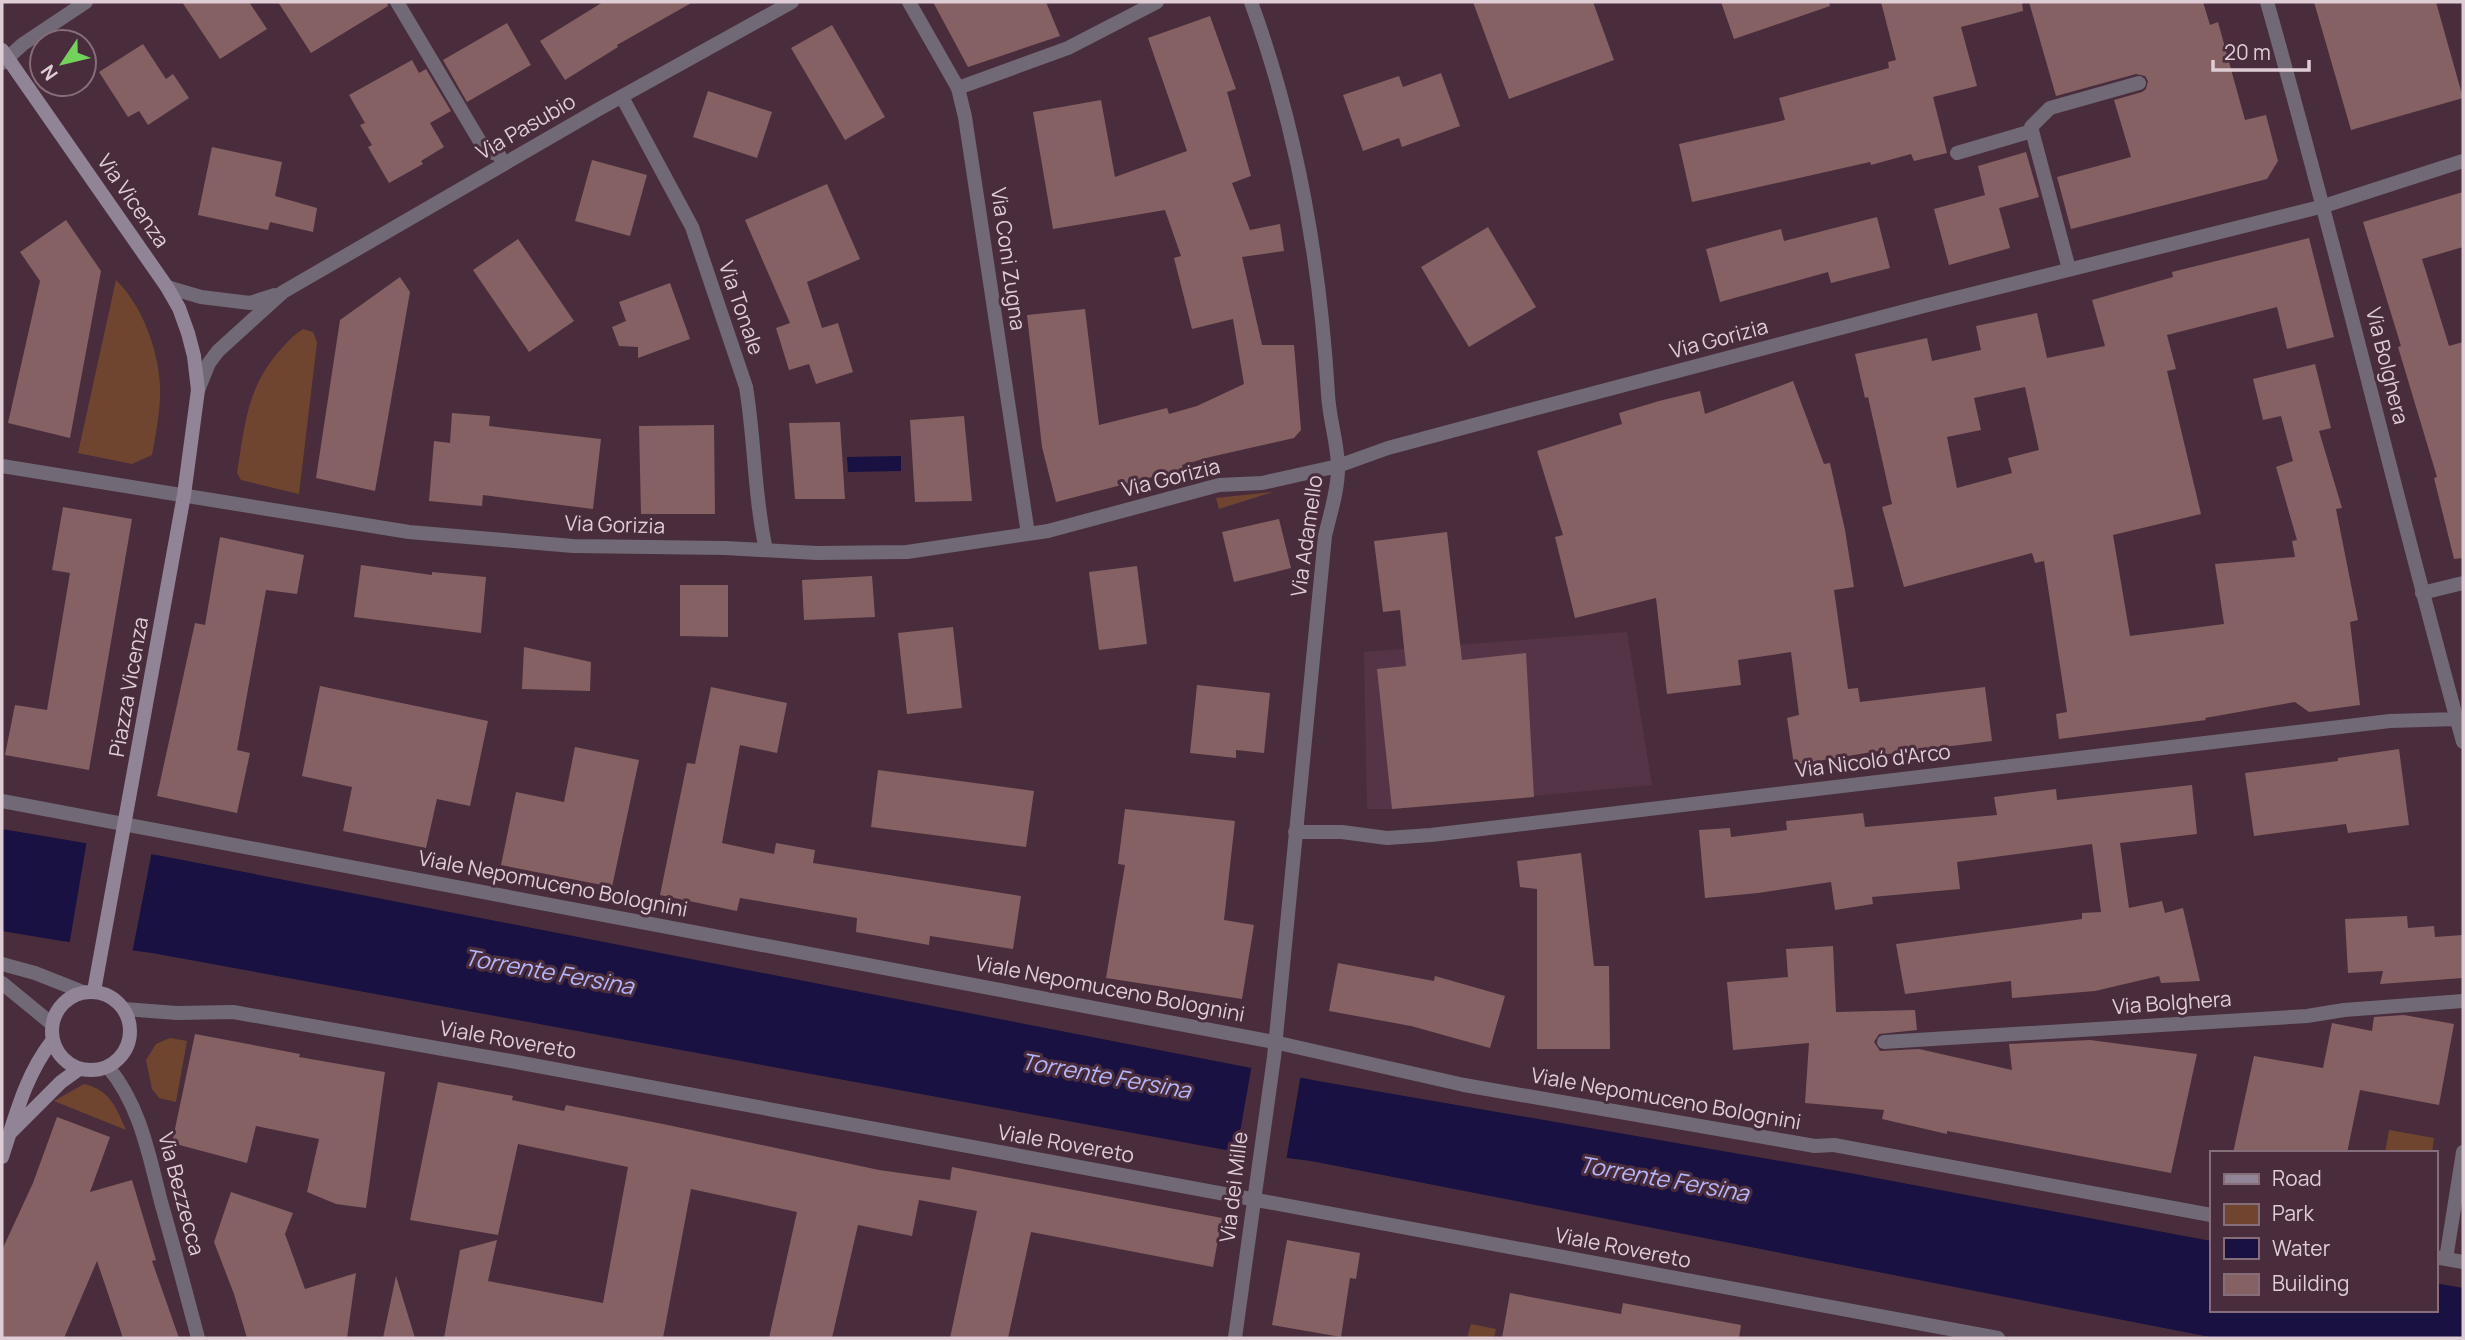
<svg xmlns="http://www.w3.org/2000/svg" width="2465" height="1340" viewBox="0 0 2465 1340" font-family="Manrope,sans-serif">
  <rect width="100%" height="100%" fill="#492d3c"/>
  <path fill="#563447" d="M1627 632 1652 785 1392 809H1367L1364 652Z"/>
  <path fill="#704530" d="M116 280C142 305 158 349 160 385 161 407 156 433 152 455L132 464 78 453Z
    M303 329 313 332 317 342 299 494 241 480 237 473C245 424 247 385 283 347 289 340 295 334 303 329Z
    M1273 492 1219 509 1216 498Z
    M170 1038 187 1041 176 1102 159 1098 152 1089 146 1060 156 1044Z
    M84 1084C110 1090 116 1107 126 1130L54 1101Z
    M2389 1130 2434 1138 2432 1153H2385Z
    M1471 1324 1496 1329 1494 1338H1467Z"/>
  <path fill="#181141" d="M901 456V471L848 472 847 457Z
    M2 829 162 856 1318 1081 1850 1173 2211 1241V1310H2435V1283L2463 1288V1338H2217L2205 1336 1311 1161 1226 1150 152 953 62 941 2 931Z"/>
  <path fill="#492d3c" d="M87 840 152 851 132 954 69 946Z
    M1252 1064 1301 1074 1286 1161 1236 1155Z"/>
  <path fill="#866163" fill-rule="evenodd" d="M182 2H249L267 29 220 59Z
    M278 2H387L388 6 311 53Z
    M603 2H693L617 45 618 47 565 80 540 41Z
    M933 2H1046L1060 36 968 67Z
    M1473 2H1593L1614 60 1509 99Z
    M1721 2H1829L1830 6 1734 39Z
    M1881 2H2022L2023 11 1961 27 1977 86 1933 97 1947 153 1914 161 1911 154 1871 165 1870 162 1692 202 1679 144 1785 120 1779 98 1889 68 1888 62 1896 60Z
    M2029 2H2203L2210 25 2218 22 2245 120 2266 115 2278 161 2267 179 2071 229 2057 177 2131 157 2114 100 2142 92 2146 89 2148 81 2145 76 2136 74 2056 96Z
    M2314 2H2436L2463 98 2351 130Z
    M1210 16 1236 89 1227 92 1251 176 1232 183 1250 230 1280 224 1284 251 1242 257 1262 345H1294L1301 430 1294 438 1210 457 1182 465 1183 469 1056 502 1042 447 1027 315 1085 309 1099 425 1167 408 1169 414 1197 406 1244 384 1233 319 1192 329 1174 258 1181 256 1165 210 1053 229 1033 112 1101 100 1115 177 1187 151 1148 38Z
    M507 23 531 65 467 102 443 60Z
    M832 25 885 117 845 140 791 48Z
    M143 44 166 79 173 74 189 98 148 125 139 111 128 117 99 72Z
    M412 60 419 73 426 69 451 111 430 123 444 147 421 161 423 164 389 183 368 147 372 145 360 125 365 123 349 95Z
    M1441 73 1460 126 1402 147 1399 138 1363 151 1343 95 1399 76 1403 87Z
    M708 91 772 112 757 158 693 137Z
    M212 147 282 162 275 196 317 208 313 232 270 222 268 230 198 215Z
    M2026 152 2039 197 1999 208 2010 248 1949 265 1934 209 1985 195 1978 166Z
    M592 160 647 175 630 236 575 221Z
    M827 184 860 259 807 282 822 328 838 323 853 372 816 384 809 364 789 370 776 328 790 323 745 220Z
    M2463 192V247L2422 259 2449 346 2463 342V558L2454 559 2434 478 2437 477 2398 347 2401 346 2363 222Z
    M1877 217 1890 268 1831 283 1828 272 1720 302 1706 249 1781 229 1784 241Z
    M66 220 101 271 70 438 8 423 40 281 20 252Z
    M1488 227 1536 307 1469 347 1421 267Z
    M2309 238 2334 337 2287 349 2277 307 2167 335 2176 369 2167 371 2201 514 2113 535 2130 636 2224 624 2215 564 2295 557 2292 541 2297 540 2276 467 2293 461 2281 416 2263 420 2253 379 2315 364 2331 428 2319 431 2342 508 2336 509 2358 620 2350 622 2360 705 2309 712 2295 702 2205 718 2206 720 2059 739 2056 714 2067 712 2044 561 2035 563 2032 553 1904 587 1882 507 1892 504 1868 397 1865 398 1855 354 1927 338 1932 361 1981 350 1976 326 2037 313 2047 358 2105 346 2092 300 2173 277 2172 272ZM2025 387 2039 450 2008 458 2012 473 1957 488 1947 437 1981 430 1974 398Z
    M518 239 574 321 529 352 473 270Z
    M400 277 410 292 375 491 316 478 340 320Z
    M670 283 690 339 638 358V347L619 346 612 327 626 321 619 302Z
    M1793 381 1824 464 1830 463 1845 530 1854 587 1834 590 1848 689 1858 688 1860 702 1985 687 1992 741 1879 755 1878 751 1794 765 1787 718 1799 715 1791 652 1738 660 1741 685 1667 694 1656 598 1575 618 1555 537 1563 535 1537 451 1622 424 1619 413 1659 401 1700 391 1705 414Z
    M452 413 490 416 489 426 601 439 593 509 483 495 482 506 429 501 434 441 450 443Z
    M964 416 972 501 915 502 910 420Z
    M840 422 845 499H795L789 423Z
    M714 425 715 514H641L639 426Z
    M63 507 132 519 89 770 5 755 15 705 47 710 70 573 52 570Z
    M1279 519 1291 568 1234 582 1222 532Z
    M1447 532 1462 660 1526 653 1534 797 1392 809 1377 669 1406 666 1400 610 1383 612 1374 541Z
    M220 537 304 555 297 594 266 590 237 750 250 753 237 813 157 796 195 623 205 625Z
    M361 565 432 575V572L486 577 481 633 354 617Z
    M1137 566 1147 644 1099 650 1089 572Z
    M872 576 875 617 804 620 802 580Z
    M680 585H728V637L680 636Z
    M953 627 962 708 907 714 898 633Z
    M524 647 591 662 590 691 522 689Z
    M1197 685 1270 693 1264 753 1236 750V758L1190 753Z
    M320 686 488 721 470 806 437 799 426 848 343 831 352 787 302 776Z
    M711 687 787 703 777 753 740 745 722 843 774 854 776 843 815 850 813 863 1021 896 1013 949 930 936 929 945 856 932 857 918 740 898 737 911 660 895 687 763 695 764Z
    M575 747 639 760 612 887 501 865 516 792 564 802Z
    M2399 749 2409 825 2348 833 2346 824 2254 836 2245 773 2338 761V758Z
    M878 770 1034 791 1026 847 871 827Z
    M2192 785 2197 834 2120 843 2129 908 2162 901 2165 913 2183 908 2200 981 2161 983 2159 976 2095 991 2012 998 2011 981 1905 994 1896 944 2082 919V913L2101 912 2092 844 1957 862 1960 889 1872 897 1873 904 1835 910 1831 882 1758 893 1705 898 1699 830 1730 828 1731 837 1787 830 1786 821 1863 813 1865 827 1997 815 1994 797 2056 789 2057 800Z
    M1125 809 1235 821 1224 920 1254 925 1242 999 1106 978 1125 865 1118 864Z
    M1581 853 1594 966H1609L1610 1049H1537V889L1520 887 1517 861Z
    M2407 916 2408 928 2434 926 2435 937 2463 935V978L2380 984 2383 971 2348 973 2345 919Z
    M1833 946 1836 1012 1915 1010 1917 1030 1879 1034 1874 1042 1880 1051 1919 1049 2012 1070 2009 1044 2090 1040 2197 1054 2171 1173 1947 1131V1134L1882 1119 1884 1110 1805 1103 1809 1043 1733 1050 1727 982 1788 977 1786 949Z
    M1338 963 1434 981 1435 976 1505 996 1490 1048 1411 1026 1329 1011Z
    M2404 1015 2454 1024 2439 1105 2360 1090 2347 1153H2233L2254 1056 2323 1068 2332 1023 2372 1031 2374 1017Z
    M195 1034 300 1054 299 1057 385 1072 366 1208 336 1204 307 1192 319 1139 256 1126 247 1163 172 1143Z
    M438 1082 513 1096 512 1100 564 1111 566 1105 663 1124 879 1170 950 1180 952 1167 1222 1218 1213 1267 1031 1232 1008 1338H950L977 1211 919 1200 912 1236 858 1225 832 1338H769L797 1212 691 1189 663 1338H444L460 1250 497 1240 488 1281 603 1303 628 1167 518 1144 498 1235 410 1220Z
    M57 1117 110 1137 90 1192 132 1180 156 1260 152 1261 179 1338H123L97 1261 64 1338H2V1250L33 1183Z
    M231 1192 293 1213 285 1234 305 1289 356 1273 347 1338H247L234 1294 214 1242Z
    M1287 1240 1360 1253 1356 1279 1350 1278 1341 1337 1272 1325Z
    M396 1276 415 1338H383Z
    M1510 1293 1621 1314 1623 1303 1741 1325 1739 1338H1502Z"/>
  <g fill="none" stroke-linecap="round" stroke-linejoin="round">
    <path stroke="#716975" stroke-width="14" d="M2 63 23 44 86 2
      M958 88 1068 48 1157 2
      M622 97 692 227 746 387C755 441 754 496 766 550
      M1957 153 2032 131
      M2069 269 2031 127 2050 108 2139 83
      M2422 593 2463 583
      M1884 1042 2307 1016 2344 1010 2463 1001
      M1464 1085 1815 1146 1834 1145"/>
    <path stroke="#716975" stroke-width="14" d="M397 2 485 150 499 155 504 164
      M909 2 958 88 965 117 1028 534
      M2267 2C2337 247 2395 496 2463 742
      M167 287 201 297 250 303 275 295
      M198 390 209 363 218 351 283 292 599 109 792 2
      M2 466 409 532 573 546 725 548 817 553 907 552 1048 531 1219 485 1262 483 1338 466 1388 448 1526 411 1924 306 2324 206 2463 161
      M2 801 1274 1042 1464 1085
      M1295 832H1342L1387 838 1431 835 2390 721 2457 719
      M2 964 35 973 83 992
      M2 983 52 1024
      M124 1009 177 1013 233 1012 511 1061 1998 1338
      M108 1067C140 1105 149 1155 161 1202 174 1247 186 1293 198 1338
      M1834 1145 2211 1215
      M2435 1257 2463 1262
      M2446 1259 2463 1152
      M1235 1338 1274 1057 1325 536C1330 514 1338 491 1338 468 1338 444 1329 418 1328 394 1320 260 1297 128 1251 2"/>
    <path stroke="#918497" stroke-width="14" d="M2 50 167 287 179 308 188 333 194 356 198 390 184 495 94 991
      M52 1031a39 39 0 1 1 78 0a39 39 0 1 1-78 0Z
      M11 1132 61 1082 79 1069
      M2 1157C16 1115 25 1076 52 1041"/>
  </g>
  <g text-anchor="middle" stroke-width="6" stroke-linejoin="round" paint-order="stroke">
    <g font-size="21" fill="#dfcdd6" stroke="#492d3c">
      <text transform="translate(526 127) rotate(-30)" y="7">Via Pasubio</text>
      <text transform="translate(133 201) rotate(55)" y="7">Via Vicenza</text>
      <text transform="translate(1008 259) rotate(82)" y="7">Via Coni Zugna</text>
      <text transform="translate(741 308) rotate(71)" y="7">Via Tonale</text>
      <text transform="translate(1719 339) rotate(-15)" y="7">Via Gorizia</text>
      <text transform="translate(2387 366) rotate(76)" y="7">Via Bolghera</text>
      <text transform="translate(1171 478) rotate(-14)" y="7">Via Gorizia</text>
      <text transform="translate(615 525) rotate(2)" y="7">Via Gorizia</text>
      <text transform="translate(1307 536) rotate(-82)" y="7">Via Adamello</text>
      <text transform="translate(129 687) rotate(-80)" y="7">Piazza Vicenza</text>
      <text transform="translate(1873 761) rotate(-7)" y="7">Via Nicoló d'Arco</text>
      <text transform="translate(553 884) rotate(11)" y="7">Viale Nepomuceno Bolognini</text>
      <text transform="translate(1110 989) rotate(11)" y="7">Viale Nepomuceno Bolognini</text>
      <text transform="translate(2172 1003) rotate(-4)" y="7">Via Bolghera</text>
      <text transform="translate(508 1040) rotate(10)" y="7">Viale Rovereto</text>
      <text transform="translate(1666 1099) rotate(10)" y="7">Viale Nepomuceno Bolognini</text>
      <text transform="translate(1066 1144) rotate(10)" y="7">Viale Rovereto</text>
      <text transform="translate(1234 1187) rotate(-83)" y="7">Via dei Mille</text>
      <text transform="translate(181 1194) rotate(75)" y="7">Via Bezzecca</text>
      <text transform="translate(1623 1248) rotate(11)" y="7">Viale Rovereto</text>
    </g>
    <g font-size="23" font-style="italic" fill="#b5b6f9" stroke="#492d3c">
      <text transform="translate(549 972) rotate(10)" y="8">Torrente Fersina</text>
      <text transform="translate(1106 1076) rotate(10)" y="8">Torrente Fersina</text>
      <text transform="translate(1664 1179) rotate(10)" y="8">Torrente Fersina</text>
    </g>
  </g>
  <rect width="2465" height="1340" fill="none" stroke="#dfcdd6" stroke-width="7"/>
  <rect x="2210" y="1151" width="228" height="161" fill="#492d3c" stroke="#856d7a" stroke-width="2"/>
  <rect x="2224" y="1174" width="35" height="10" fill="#918497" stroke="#856d7a" stroke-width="2"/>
  <text x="2272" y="1186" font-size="21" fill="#dfcdd6">Road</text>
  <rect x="2224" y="1204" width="35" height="21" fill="#704530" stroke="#856d7a" stroke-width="2"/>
  <text x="2272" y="1221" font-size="21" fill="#dfcdd6">Park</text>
  <rect x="2224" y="1238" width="35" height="21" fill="#181141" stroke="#856d7a" stroke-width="2"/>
  <text x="2272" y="1256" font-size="21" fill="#dfcdd6">Water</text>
  <rect x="2224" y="1274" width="35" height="21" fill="#866163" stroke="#856d7a" stroke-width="2"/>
  <text x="2272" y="1291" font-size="21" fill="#dfcdd6">Building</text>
  <g transform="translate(63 63) rotate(235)"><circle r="33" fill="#492d3c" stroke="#856d7a" stroke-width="2"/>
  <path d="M0-5L12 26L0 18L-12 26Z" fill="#73d25c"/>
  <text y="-10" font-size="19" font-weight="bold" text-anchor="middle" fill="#dfcdd6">N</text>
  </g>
  <path d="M2213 60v10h96v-10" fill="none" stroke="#dfcdd6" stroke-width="3.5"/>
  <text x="2224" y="60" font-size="21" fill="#dfcdd6" stroke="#492d3c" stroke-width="5" paint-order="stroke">20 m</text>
</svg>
